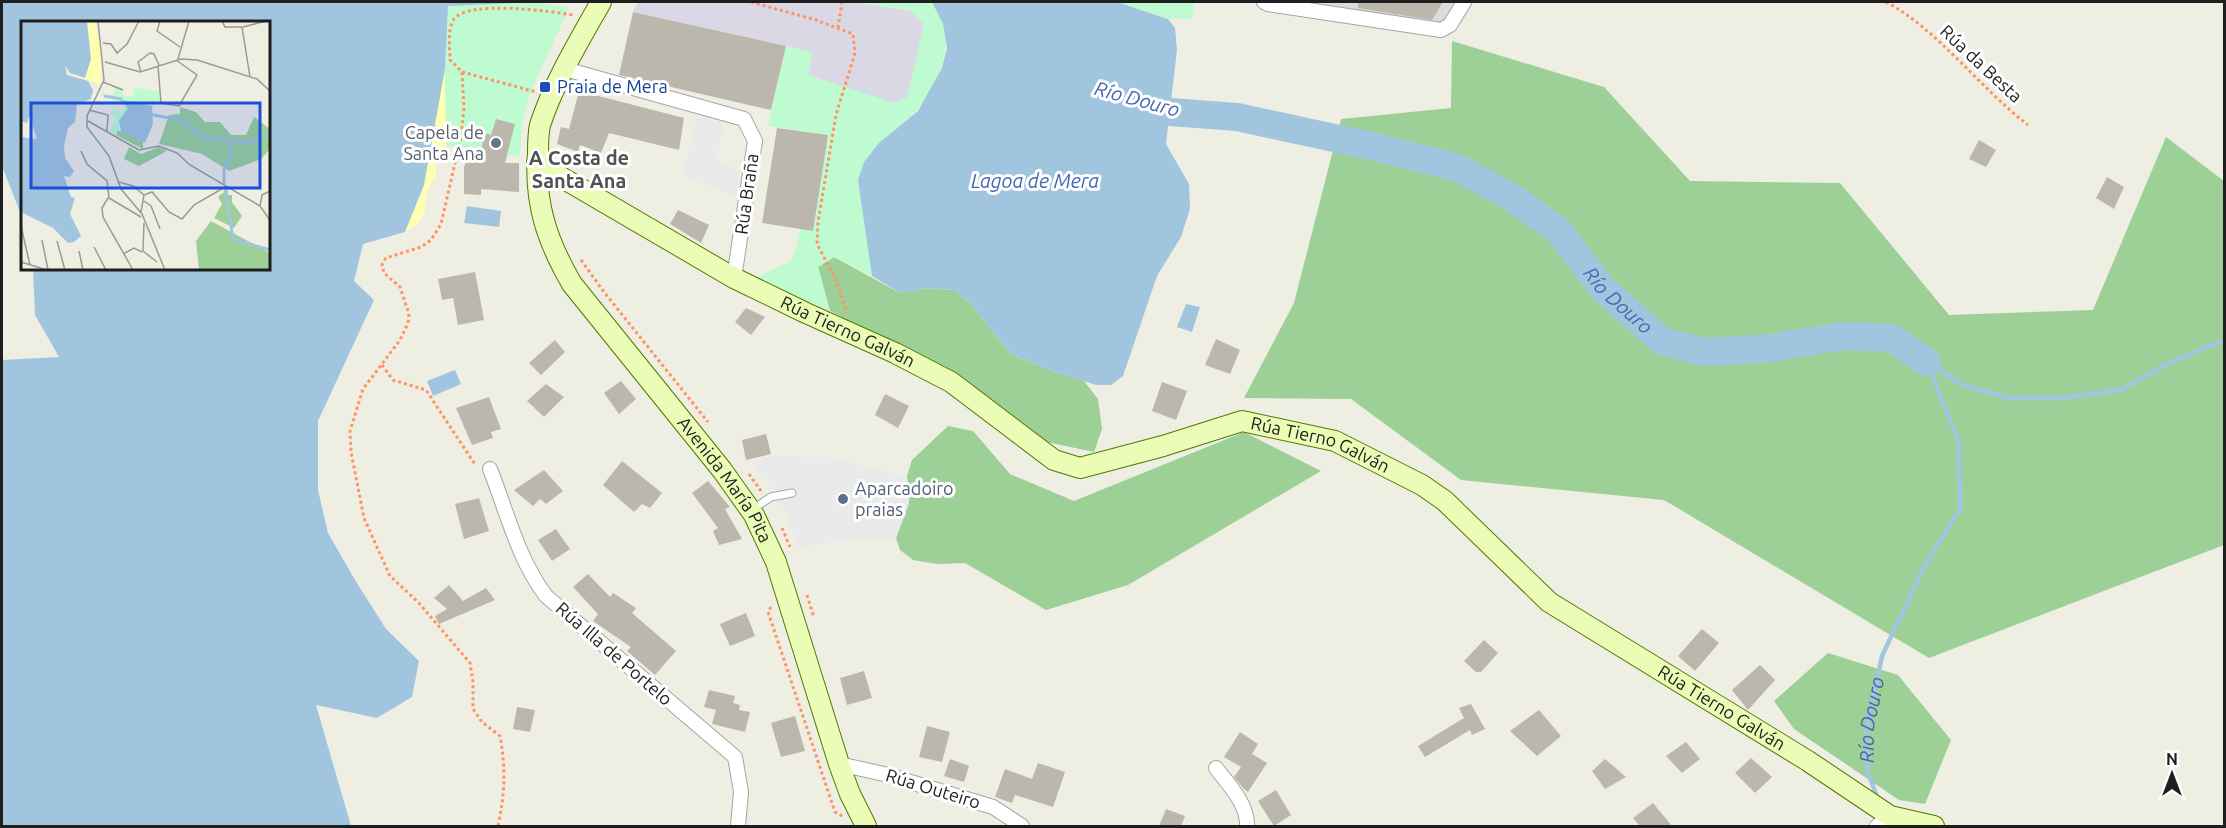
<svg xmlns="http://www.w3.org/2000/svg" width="2226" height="828" viewBox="0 0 2226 828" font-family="Ubuntu,sans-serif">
  <rect width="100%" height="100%" fill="#efeee3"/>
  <path fill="#dcdbdb" d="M1291 2H1455L1441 25Z"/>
  <path fill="#9cd097" d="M1452 41 1604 87 1690 181 1840 183 1949 315 2093 310 2166 137 2224 181V545L1929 658 1664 500 1461 480 1351 399 1244 398 1294 303 1341 119 1451 108Z
    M834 257 900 293 927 288 954 290 970 303 1011 354 1047 369 1084 381 1098 399 1102 429 1094 452 1028 438 919 356 830 311 818 267Z
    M948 426 973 431 1010 474 1074 501 1244 432 1321 471 1128 585 1046 610 965 563 937 564 913 560 900 550 896 538 909 503 907 476 912 460Z
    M1828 653 1898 675 1951 740 1925 804 1899 800 1794 729 1774 701Z"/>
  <path fill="#ffffb2" d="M425 68 445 69 446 146 436 157V177C413 201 445 221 391 236Z"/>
  <path fill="#bffbd0" d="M538 2 569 8 530 93 522 125 520 156 446 146 445 69 448 5Z
    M854 2H932C958 37 943 77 918 109 909 122 891 132 879 143L870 258 872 276 834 257 818 267 830 311 755 278 790 261 796 250 800 229 827 135 768 126 786 46 813 52 808 74 910 11Z
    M1117 2H1194L1192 19H1168Z"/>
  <path fill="#eaeaea" d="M697 116 724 123 716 159 741 171 737 198 683 175Z
    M772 455 833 458 907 476 909 503 896 538 847 540 799 548 783 508 772 489 751 462Z"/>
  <path fill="#dad8e5" d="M638 2H854L910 11 924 24 907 97 895 103 808 75 813 52 633 12Z"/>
  <path fill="#a2c5df" d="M2 2H538L448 6 445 69 424 185 405 232 363 244 354 281 374 300 318 421V490L328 533 355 580 386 629 419 661 412 697 377 718 316 705 351 826H2V360L59 357 35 315 33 269 268 268V22H22V217L2 166Z
    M932 2H1117L1168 19 1175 28 1177 50 1166 144 1189 184 1190 209 1181 237 1157 276 1123 376 1111 385H1096L1047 369 1011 354 970 303 954 290 927 288 900 293 872 276 858 180 864 162 879 143 918 111 942 68 947 48 943 24Z
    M467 206 501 211 499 227 464 223Z
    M1186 304 1200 307 1192 332 1177 327Z
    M455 370 461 384 433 396 427 381Z"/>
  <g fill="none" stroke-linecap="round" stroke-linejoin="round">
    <g stroke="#a2c5df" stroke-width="4.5">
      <path d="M1927 362 1961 384 2008 398H2062L2121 390 2167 364 2224 340"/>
      <path id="s1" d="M1876 794 1867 770V728L1882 656 1926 563 1960 509 1959 442 1927 362"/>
    </g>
    <path stroke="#a2c5df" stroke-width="28" id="s2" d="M1134 102 1170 112 1237 117 1376 147 1458 168 1508 195 1558 230 1603 289 1662 341 1704 352 1770 348 1843 336 1892 338 1927 362"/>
  </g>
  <path fill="#bcb7ad" d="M1358 2H1443L1432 20 1358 8Z
    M633 12 786 46 771 110 619 75Z
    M579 91 684 118 679 150 609 133 601 153 580 145 578 152 557 144 561 127 569 129Z
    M496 119 515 124 505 163H519V192L481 189V195L464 194V167L470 152 480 154 485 133 491 135Z
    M777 128 828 135 813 231 762 223Z
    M1979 140 1996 150 1986 167 1969 159Z
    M2107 177 2124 187 2114 209 2096 198Z
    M678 210 709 225 701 243 670 224Z
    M475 272 484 320 458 325 453 298 442 300 438 279Z
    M746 308 765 317 751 335 735 322Z
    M1216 339 1240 350 1230 374 1205 365Z
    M555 340 565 352 541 375 529 363Z
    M621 381 636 399 619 414 604 393Z
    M1162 382 1187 391 1176 420 1152 411Z
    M546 384 564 397 544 417 527 401Z
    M885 394 909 406 898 428 875 415Z
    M489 397 501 429 491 432 493 438 472 445 456 408Z
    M766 434 771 454 746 460 742 440Z
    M622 461 662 493 650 508 642 504 634 512 603 485Z
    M544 470 563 491 546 504 540 499 533 506 514 490Z
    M708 481 730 507 725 509 742 539 719 545 713 531 718 528 692 493Z
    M479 498 489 531 464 539 455 504Z
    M556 529 570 549 552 561 538 540Z
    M588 574 610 597 613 593 636 608 632 613 676 651 655 675 627 651 631 647 593 621 598 614 573 587Z
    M449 585 463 601 486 588 495 600 439 624 435 616 447 609 434 598Z
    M746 613 755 636 730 646 720 624Z
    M1702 629 1719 643 1695 671 1678 656Z
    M1484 640 1498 653 1481 672H1476L1464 661Z
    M1760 665 1775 680 1748 710 1732 690Z
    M864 671 872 698 847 705 840 678Z
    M709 690 735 696 733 703 740 705 739 710 750 712 745 732 712 724 716 710 704 707Z
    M1471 704 1485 729 1472 735 1470 730 1425 757 1418 746 1464 718 1459 708Z
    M517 707 535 710 530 732 513 729Z
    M1539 710 1561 736 1537 756 1510 731Z
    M795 716 805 751 781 757 771 723Z
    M927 726 950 732 942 762 919 757Z
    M1240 732 1258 744 1252 754 1267 763 1248 792 1243 788 1234 777 1241 767 1224 757Z
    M1686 742 1700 759 1682 773 1666 756Z
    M1751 758 1772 777 1755 793 1735 773Z
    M950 759 969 766 964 782 944 776Z
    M1605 759 1626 777 1605 789 1592 771Z
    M1038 763 1065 772 1053 807 1015 795 1012 803 995 797 1005 769 1032 779Z
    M1276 790 1291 815 1274 826 1258 801Z
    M1653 803 1672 826H1640L1633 818Z
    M1166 809 1185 816 1181 826H1159Z"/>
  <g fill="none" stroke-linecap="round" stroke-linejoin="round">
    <g stroke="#a5a5a5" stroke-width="9">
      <path id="lane" d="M753 509 771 497 792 493"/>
    </g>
    <g stroke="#a5a5a5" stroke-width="16">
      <path id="street" d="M1264 2 1268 4 1441 30 1450 25 1464 2
        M565 69 744 119 755 141 734 278
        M490 469C507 512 518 559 546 596L735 757 741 792 738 826
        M839 764 884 774 993 807 1022 826
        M1216 768C1228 784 1248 804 1247 826
        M1877 826 1890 816"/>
    </g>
    <g stroke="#537901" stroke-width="22">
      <g id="secondary">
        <path id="s3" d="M601 2C579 41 554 82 540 125 538 134 538 144 538 153 534 203 547 241 572 284L722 470 754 515 776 562 839 764 850 794 866 826"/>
        <path id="s4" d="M537 163 734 278 806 313 895 353 951 382 1054 460 1080 468 1163 446 1242 421 1335 441 1422 485 1445 501 1549 602 1808 761 1890 816 1934 826"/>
      </g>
    </g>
    <path stroke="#fe9465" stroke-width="3" stroke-dasharray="3 3" stroke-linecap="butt" d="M751 2 816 20 853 34 855 53 836 115 818 222 817 244 836 280 847 313
      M1886 2C1936 28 1981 89 2028 125
      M838 28 842 2
      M462 72 536 92
      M581 260 604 292 708 422
      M382 365 393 380 426 390 476 466
      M749 474 761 491
      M782 528 790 547
      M807 595 814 618
      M771 607 768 612 835 812 842 816
      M498 826C505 793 506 769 500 736L482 722 473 709V682L470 663 418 602 390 576 364 518 351 452 350 431 363 389 400 340 408 323 409 314 400 287 384 273 382 265 386 258 421 247 431 240 441 224 461 137 464 108 462 72 450 60C450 48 447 29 454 19 468 0 550 11 573 15"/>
    <use href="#lane" stroke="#fff" stroke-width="7"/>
    <use href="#street" stroke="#fff" stroke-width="14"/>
    <use href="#secondary" stroke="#eafcb5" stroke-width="20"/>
  </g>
  <rect fill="#1a4fb4" stroke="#fff" stroke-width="2" x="539" y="81" width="12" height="12" rx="3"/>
  <circle fill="#6b7280" stroke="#fff" stroke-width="2" cx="496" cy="143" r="6"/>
  <circle fill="#5c6f8a" stroke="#fff" stroke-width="2" cx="843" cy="499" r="6"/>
  <g text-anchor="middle" stroke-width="6" stroke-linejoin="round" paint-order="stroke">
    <g font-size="18" fill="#1e1e1e" stroke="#fff">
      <text transform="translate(1981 64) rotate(43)" y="6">Rúa da Besta</text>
      <text transform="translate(747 194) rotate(-82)" y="6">Rúa Braña</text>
      <text dy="6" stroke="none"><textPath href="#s4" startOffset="354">Rúa Tierno Galván</textPath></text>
      <text dy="6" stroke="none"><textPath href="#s4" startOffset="876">Rúa Tierno Galván</textPath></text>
      <text dy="6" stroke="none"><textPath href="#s3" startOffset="552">Avenida María Pita</textPath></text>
      <text transform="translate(614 654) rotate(41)" y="6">Rúa Illa de Portelo</text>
      <text dy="6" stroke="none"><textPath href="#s4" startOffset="1362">Rúa Tierno Galván</textPath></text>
      <text transform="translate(933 789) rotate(17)" y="6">Rúa Outeiro</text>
    </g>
    <g font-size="18" fill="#164399" stroke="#fff" text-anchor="start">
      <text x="557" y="93">Praia de Mera</text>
    </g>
    <g font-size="18" fill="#5b616d" stroke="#fff" text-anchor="end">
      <text x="484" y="139">Capela de<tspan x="484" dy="21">Santa Ana</tspan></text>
    </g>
    <g font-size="18" fill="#4e5e75" stroke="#fff" text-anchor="start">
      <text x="855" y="495">Aparcadoiro<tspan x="855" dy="21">praias</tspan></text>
    </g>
    <g font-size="20" font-style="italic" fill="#4766b1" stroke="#fff">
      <text transform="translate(1137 99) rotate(15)" y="7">Río Douro</text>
      <text x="1035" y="188">Lagoa de Mera</text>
      <text dy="7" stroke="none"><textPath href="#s2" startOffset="542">Río Douro</textPath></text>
      <text dy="7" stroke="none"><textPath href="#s1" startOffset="76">Río Douro</textPath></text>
    </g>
    <g font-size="20" font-weight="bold" fill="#515151" stroke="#fff">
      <text x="579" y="165">A Costa de<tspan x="579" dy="23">Santa Ana</tspan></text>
    </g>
  </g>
  <g transform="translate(21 21)">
    <rect width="249" height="249" fill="#efeee3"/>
    <path d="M159 86 175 91 184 101H199L210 114H225L233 96 249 108V128L240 138 208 150 181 133 138 123 148 94 159 93ZM94 109 108 112 122 121V128L95 114ZM108 126 120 133 138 126 146 130 118 145 103 138ZM207 168V174H211V181L221 195 213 207 193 197 201 183 197 176ZM190 200 249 232V249H178L175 220Z" fill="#9cd097"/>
    <path d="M60 0H73L76 10 81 29 79 64 50 52 56 46Z" fill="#ffffb2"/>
    <path d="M94 66 102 67 101 74 112 76 113 67 138 70 139 80 130 84 98 78 105 81 107 87 95 114 88 111 95 96 89 95 91 87 102 92 105 84 80 74 82 69 84 75 92 74Z" fill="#bffbd0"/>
    <path d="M0 0H66L70 38 64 57 49 52 44 45 46 54 67 60 72 69 70 78 56 83 54 101 47 107 43 125 44 137 53 150 49 156 43 155 50 176 54 177 49 193 60 215 53 221 47 222 32 207 0 191V116L16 118 8 95 6 102 0 100ZM98 78 131 85 132 103 124 122 100 110 98 100 107 87Z" fill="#a2c5df"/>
    <path fill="none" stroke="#a2c5df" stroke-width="3" d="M83 75 101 78M127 93 160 99 181 117 208 119M209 120 228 122 249 111M203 163V149L211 134 208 119M204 168 212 218 249 229"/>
    <path fill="none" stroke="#9b9b94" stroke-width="1.5" d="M77 0 83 59 66 95V106L88 135 100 168 121 193 144 249M139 0 136 10 159 26M201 0 204 6H221L229 56M222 6 245 0M82 22 90 23 96 32 106 23 118 0M157 38 168 0M84 41 119 51 160 38 176 39 236 58 249 70M137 45 140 82 158 85 176 54 155 39M120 51 117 41 129 32 133 33 138 44M82 61 102 69M68 89 87 94 86 110M67 100 118 129 138 125 156 132 169 144 239 185 249 199M60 130 66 143 86 160 88 177 120 196M98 161 112 165 123 174M87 177 81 187 82 196 112 249M123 180 130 185 139 208M239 185 241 174 249 170M120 191 123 174 131 171 148 191 161 198 173 184 204 166M123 202 122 230 136 241M0 205 9 244M21 219 27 249M36 220 44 249M73 226 85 249M58 230 62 249M102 233 113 227 121 231M0 241 26 249"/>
    <path fill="#1d4ed8" fill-opacity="0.15" stroke="#1d4ed8" stroke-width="3" d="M10 82H239V167H10Z"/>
    <rect width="249" height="249" fill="none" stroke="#1e1e1e" stroke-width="3"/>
  </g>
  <rect width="2226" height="828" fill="none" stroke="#1e1e1e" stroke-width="6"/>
  <g transform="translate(2172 774)" stroke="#ffffff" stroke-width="4.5" paint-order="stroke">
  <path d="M0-4.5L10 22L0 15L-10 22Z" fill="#1e1e1e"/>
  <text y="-9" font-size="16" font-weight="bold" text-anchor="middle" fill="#1e1e1e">N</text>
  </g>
</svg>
